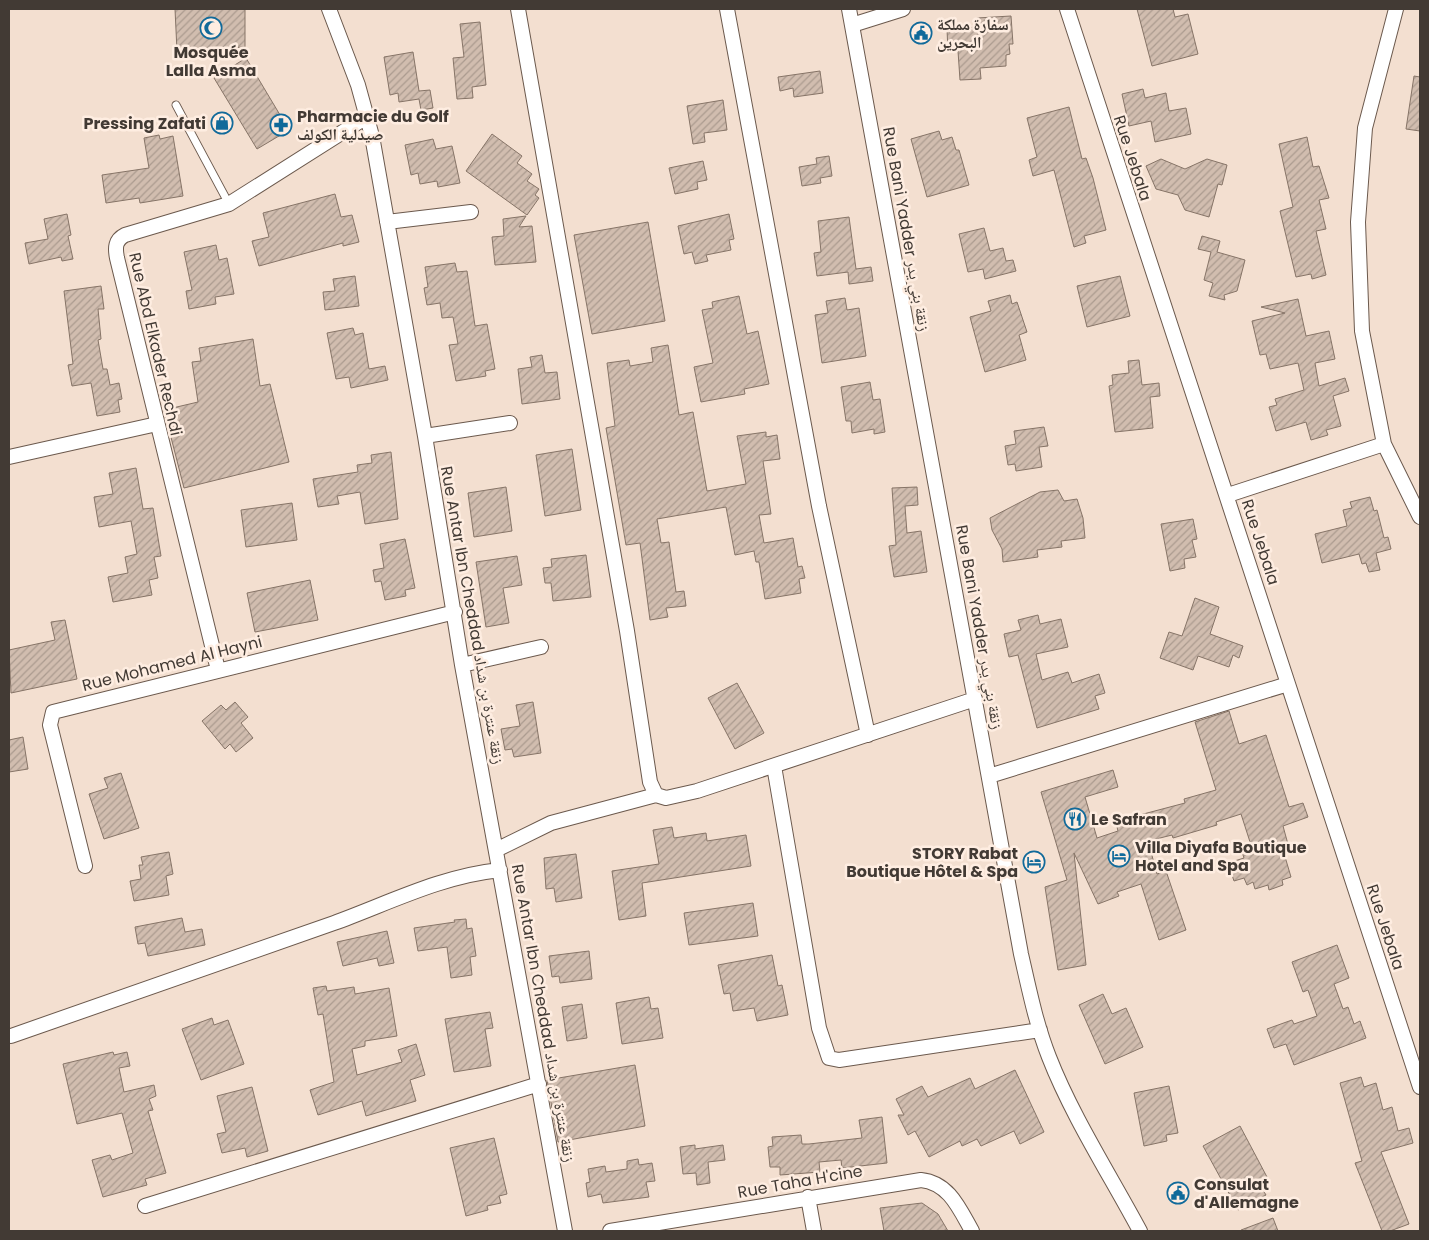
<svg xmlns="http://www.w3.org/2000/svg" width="1429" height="1240" viewBox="0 0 1429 1240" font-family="Poppins,'Noto Naskh Arabic',sans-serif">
  <defs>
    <pattern id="building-hatch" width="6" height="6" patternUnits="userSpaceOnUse" patternTransform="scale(1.25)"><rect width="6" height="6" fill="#d1bdaf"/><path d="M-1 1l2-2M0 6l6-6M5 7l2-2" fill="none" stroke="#ab9b8f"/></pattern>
  </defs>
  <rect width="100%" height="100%" fill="#f3dfd0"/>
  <path fill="url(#building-hatch)" stroke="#867467" d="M175 9H245V47L177 51Z
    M1137 9H1173L1175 17 1188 14 1198 54 1152 66Z
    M1011 16 1013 44H1009L1010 54 1006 55V66L980 68 981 79 960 80 958 51 948 52 947 29 977 27V18Z
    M480 22 486 85 472 87 473 98 457 99 453 58 464 57 460 24Z
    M413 52 419 91 430 90 433 108 421 110 419 99 399 102 398 93 390 95 384 57Z
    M246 58 289 130 257 149 214 78Z
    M820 71 823 93 794 97 793 88 780 91 778 77Z
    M1414 76 1420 77V131L1406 129Z
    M1143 89 1145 98 1166 93 1169 111 1186 108 1191 134 1155 142 1151 121 1129 126 1122 94Z
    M723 100 727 130 704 133 705 142 693 144 687 106Z
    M1069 107 1082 159 1086 158 1093 178 1106 230 1084 236 1086 243 1074 247 1054 170 1033 176 1029 160 1037 157 1027 118Z
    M939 131 942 140 952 137 956 150H959L969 185 927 197 911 139Z
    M492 134 522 156 517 163 532 174 527 181 539 189 535 195 539 198 527 215 466 171Z
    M159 135 160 139 173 136 183 196 140 203 139 198 106 203 102 175 149 168 144 138Z
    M1307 137 1313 167 1319 166 1329 198 1319 200 1326 229 1316 231 1326 275 1312 279 1311 274 1296 277 1280 211 1293 207 1279 144Z
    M433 139 436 149 452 146 460 183 438 187 437 181 420 184 418 173 411 175 405 145Z
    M829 156 832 176 820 178 821 183 802 186 799 167 817 164 816 158Z
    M1161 159 1185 169 1207 159 1227 165 1222 185 1218 184 1209 217 1185 210 1178 195 1156 189 1146 166Z
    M703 161 707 180 697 182 698 189 675 194 669 168Z
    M335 194 341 217 352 215 359 242 343 246V243L259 266 252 241 269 237 263 213Z
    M67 214 71 235 68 236 73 259 62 261 61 257 29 264 25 243 48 239 44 219Z
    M729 214 734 239 729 240 731 250 706 255 708 261 695 264 692 252 684 254 678 226Z
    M526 216 519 227 532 226 536 262 495 265 492 237 504 236 503 219Z
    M849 217 856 269 871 267 873 281 849 284 848 272 817 276 814 253 821 252 818 221Z
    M648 222 665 321 592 334 574 235Z
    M984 228 990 251 1003 248 1006 261 1013 260 1016 271 985 279 983 269 968 272 959 234Z
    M1202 236 1220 241 1217 252 1245 260 1237 291 1224 295 1225 300 1209 296 1213 283 1204 280 1211 252 1198 249Z
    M216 245 219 260 227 258 234 294 215 297 216 304 189 309 186 291 192 290 184 252Z
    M455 263 457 272 467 271 475 326 487 324 495 369 485 371 486 376 456 381 449 345 458 344 453 317 442 318 440 303 427 305 424 288 428 287 425 267Z
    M355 276 359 306 325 310 323 292 335 291 333 279Z
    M1120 276 1130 316 1087 327 1077 286Z
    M101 286 104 309H98L101 339 98 340 103 369H107L110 385 119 383 122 399 118 400 120 412 97 416 91 383 72 386 68 365 73 364 64 291Z
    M1010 295 1012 304 1017 302 1027 332 1019 335 1026 360 985 372 970 317 991 311 988 301Z
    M739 296 747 334 758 331 769 384 744 389 745 394 701 402 694 367 713 363 702 310 713 308 712 302Z
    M845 298 847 310 859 308 866 356 822 363 815 315 828 313 826 301Z
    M1298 299 1306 336 1329 331 1335 359 1315 363 1319 386 1345 378 1349 391 1333 396 1341 426 1326 430 1328 435 1311 440 1306 422 1276 431 1269 407 1277 405 1275 399 1304 390 1298 363 1270 369 1266 354 1260 355 1252 321 1285 313 1261 307Z
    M353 328 355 335 363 333 369 369 385 366 388 380 351 388 349 377 336 379 327 333Z
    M253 339 260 386 270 384 289 462 184 488 164 410 198 402 192 362 201 361 199 348Z
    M668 345 679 415 693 412 707 491 746 484 737 436 766 432V437L777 435 780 459 763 461 771 514 759 515 764 543 793 538 798 567 802 566 805 578 799 579 801 593 765 599 759 562H756L754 551 735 555 726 507 657 519 661 543 669 542 676 592 684 591 686 606 666 608 668 617 650 620 640 543 626 545 606 428 615 426 607 363 629 360 630 366 653 362 651 348Z
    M542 355 545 373 557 372 560 399 522 404 518 369 532 367 530 357Z
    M1139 360 1142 385 1159 383 1160 396 1150 397 1153 428 1115 432 1109 386 1113 385 1112 375 1129 373 1128 361Z
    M870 382 873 400 880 399 885 432 874 434V429L852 433 851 421H846L841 387Z
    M1044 427 1048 446 1039 447 1042 467 1016 471 1015 464 1008 465 1005 446 1016 444 1014 431Z
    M572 449 581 510 545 516 536 455Z
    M391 452 398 519 365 524 360 492 337 496 339 504 318 507 313 479 358 472 357 465 372 463 371 455Z
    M136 468 143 509 153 508 161 556 154 557 158 578 149 580 152 595 113 602 108 577 128 573 125 557 137 554 131 521 99 527 94 497 113 494 109 473Z
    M506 487 512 531 474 537 468 493Z
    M917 487 918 505 905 506 907 533 921 531 927 572 894 577 889 546 896 545 892 488Z
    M1058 490 1064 501 1077 499 1083 518 1085 538 1061 541 1062 547 1037 550 1038 557 1003 562 1002 549 992 530 990 518 1040 492Z
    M1370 497 1374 511 1377 510 1384 538 1388 537 1391 549 1376 553 1380 570 1369 572 1366 563 1362 564 1359 554 1322 563 1315 534 1347 526 1343 510 1352 508 1350 502Z
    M292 503 297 540 246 547 241 510Z
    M1193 519 1197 539 1192 540 1196 557 1184 559 1185 568 1170 571 1161 524Z
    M405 539 415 588 405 590 406 596 385 600 381 581 375 582 373 570 384 568 380 544Z
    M586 555 591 597 553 601 551 583H545L543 568 552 567 551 559Z
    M517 556 522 585 503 588 509 623 486 627 476 562Z
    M310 580 318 620 255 632 247 593Z
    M1195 598 1219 607 1210 634 1243 646 1239 658 1233 655 1229 667 1198 656 1193 670 1160 658 1169 632 1182 636Z
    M1038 615 1040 624 1061 619 1068 647 1036 654 1042 680 1068 672 1072 683 1099 674 1105 693 1095 696 1099 709 1037 728 1018 655 1009 657 1004 634 1021 630 1018 620Z
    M65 620 77 679 11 693 9 650 55 640 51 622Z
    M737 683 764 733 735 749 708 698Z
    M235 702 248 717 241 723 253 738 236 752 230 744 225 749 202 721 221 705 226 710Z
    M533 702 541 753 514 757 512 749 505 750 501 729 520 726 516 705Z
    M1229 711 1239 744 1266 735 1289 807 1303 803 1308 817 1283 826 1289 848 1283 850 1291 877 1282 880 1283 885 1269 890 1268 885 1255 889 1253 882 1247 885 1244 878 1234 881 1228 863 1244 858 1241 849 1251 845 1241 814 1216 822 1217 825 1173 838 1172 835 1148 841 1157 874 1166 871 1186 930 1159 940 1141 884 1117 892 1119 896 1098 904 1074 853 1086 965 1058 970 1045 887 1067 880 1041 792 1113 770 1118 787 1085 797 1097 838 1118 831 1117 827 1133 822 1132 817 1185 803 1184 799 1216 790 1195 722Z
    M23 737 28 769 9 772V740Z
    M121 773 139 828 104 839 89 794 108 788 104 778Z
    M672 827 674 838 706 833 707 841 746 835 751 866 642 883 646 916 619 920 612 871 659 864 653 830Z
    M169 852 173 874 166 876 169 895 134 901 130 881 141 879 139 865H143L141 857Z
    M576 854 582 898 556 902 554 888 546 889 544 858Z
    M753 903 758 936 689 945 684 913Z
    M182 918 185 932 202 929 205 945 148 956 145 943 138 944 135 927Z
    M466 919 467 929 472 928 476 956 470 957 472 975 451 978 447 947 418 951 414 928 455 922 454 920Z
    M387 931 394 963 379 966 377 958 343 966 337 942Z
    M1337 945 1349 978 1334 984 1343 1009 1348 1007 1354 1024 1360 1021 1366 1038 1294 1065 1286 1044 1274 1048 1267 1029 1292 1020 1294 1024 1317 1016 1308 990 1303 992 1292 962Z
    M589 951 592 979 560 983 559 976 552 977 549 956Z
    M772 955 778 986 782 985 788 1015 757 1021 754 1008 733 1011 730 993 724 994 718 965Z
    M326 986 327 991 354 987 355 994 389 988 397 1036 365 1041V1046L352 1049 357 1075 402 1062 398 1050 416 1044 425 1075 410 1080 416 1101 366 1116 362 1101 318 1115 310 1090 334 1082 323 1014 318 1015 313 988Z
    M1103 994 1112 1014 1126 1008 1143 1047 1105 1064 1079 1005Z
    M649 997 651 1009 658 1008 663 1038 622 1044 616 1003Z
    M582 1004 587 1038 567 1041 562 1007Z
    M490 1012 493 1028 485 1029 491 1066 454 1072 445 1019Z
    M212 1018 214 1025 228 1020 244 1064 201 1080 182 1029Z
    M113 1052 114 1055 127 1052 130 1066 119 1068 124 1092 154 1085 156 1096 149 1099 153 1110 148 1111 166 1173 145 1179 147 1185 103 1197 92 1160 110 1155 112 1160 133 1153 122 1113 77 1124 63 1064Z
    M635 1065 645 1126 558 1142 547 1080Z
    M1015 1070 1044 1132 1020 1144 1014 1131 981 1146 977 1139 962 1146 960 1141 929 1157 915 1131 908 1135 898 1115H904L896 1099 922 1086 928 1097 970 1078 975 1089Z
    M1361 1077 1364 1087 1376 1083 1383 1110 1392 1107 1398 1131 1409 1128 1413 1143 1381 1152 1409 1224 1390 1231H1382L1355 1163 1362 1161 1340 1083Z
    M1169 1086 1178 1133 1166 1135 1167 1141 1144 1146 1134 1093Z
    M252 1087 268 1151 247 1157 245 1148 222 1153 217 1134 226 1132 217 1096Z
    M882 1117 887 1163 842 1168 841 1160 819 1162 820 1172 780 1175V1167H770L768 1147 773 1146 772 1137 801 1135 802 1144H809L862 1138 859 1120Z
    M1240 1126 1267 1177 1258 1182 1266 1195 1238 1210 1203 1146Z
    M494 1138 507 1194 499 1196 501 1203 487 1206 488 1210 466 1216 450 1148Z
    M695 1145V1149L723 1145 725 1160 708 1162 710 1183 697 1185 696 1173 683 1174 680 1147Z
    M638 1159 639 1165 652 1163 655 1181 646 1182 649 1197 603 1203 601 1194 588 1197 586 1183 590 1182 588 1169 605 1166 606 1172 627 1169V1161Z
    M922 1203 938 1214 948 1231H884L880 1208Z
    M1273 1218 1278 1231H1241V1230Z"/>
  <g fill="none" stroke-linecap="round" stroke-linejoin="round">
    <g stroke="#6b594d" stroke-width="9">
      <path id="service" d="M176 105 229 204"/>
    </g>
    <g stroke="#6b594d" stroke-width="16">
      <path id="minor" d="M329 9 358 85 372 136 425 436 462 665 565 1231
        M518 9 627 631 650 782 656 795
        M727 9 819 506 868 735
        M849 9 1021 954C1029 989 1036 1024 1049 1057 1072 1116 1110 1175 1140 1231
        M1067 9 1420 1087
        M1396 9 1365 128 1358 222 1362 331 1384 444 1420 517
        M852 25 903 9
        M387 222 471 212
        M425 436 510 423
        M9 457 157 424
        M1228 495 1384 444
        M462 665 541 647
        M218 670 117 258C115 248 115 240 125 235L229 204 368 116
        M774 766 819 1028 829 1058 839 1060 1040 1030
        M989 776 1288 684
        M496 850 551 823 656 795 666 798 697 791 975 699
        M85 866 50 725 53 712 455 612
        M11 1036C119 998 227 961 334 923 389 903 441 876 500 870
        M808 1197 814 1231
        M145 1206 539 1084
        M610 1231 921 1180C949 1183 959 1208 972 1231"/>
    </g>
    <use href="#service" stroke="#fff" stroke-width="7"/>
    <use href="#minor" stroke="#fff" stroke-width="14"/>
  </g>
  <defs>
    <g id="mosque-ring" transform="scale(1.125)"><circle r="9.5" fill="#feede1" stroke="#116a9a" stroke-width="1.5"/><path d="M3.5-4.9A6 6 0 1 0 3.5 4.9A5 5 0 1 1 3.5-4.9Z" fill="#116a9a"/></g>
    <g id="civic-ring" transform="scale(1.125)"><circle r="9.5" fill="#feede1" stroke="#116a9a" stroke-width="1.5"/><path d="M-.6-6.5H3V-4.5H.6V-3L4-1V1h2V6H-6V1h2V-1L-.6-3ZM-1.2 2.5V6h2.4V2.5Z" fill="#116a9a"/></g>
    <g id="shop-ring" transform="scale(1.125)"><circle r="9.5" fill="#feede1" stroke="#116a9a" stroke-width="1.5"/><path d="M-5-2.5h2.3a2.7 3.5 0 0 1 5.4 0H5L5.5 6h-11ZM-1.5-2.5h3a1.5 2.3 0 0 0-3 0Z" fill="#116a9a"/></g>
    <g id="pharmacy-ring" transform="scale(1.125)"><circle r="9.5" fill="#feede1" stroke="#116a9a" stroke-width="1.5"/><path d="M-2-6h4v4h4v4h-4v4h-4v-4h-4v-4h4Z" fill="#116a9a"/></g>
    <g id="restaurant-ring" transform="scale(1.125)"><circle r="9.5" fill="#feede1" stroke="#116a9a" stroke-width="1.5"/><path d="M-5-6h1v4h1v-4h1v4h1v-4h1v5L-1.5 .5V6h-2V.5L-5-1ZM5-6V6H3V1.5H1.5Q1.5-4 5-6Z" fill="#116a9a"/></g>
    <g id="hotel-ring" transform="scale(1.125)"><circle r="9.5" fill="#feede1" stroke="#116a9a" stroke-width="1.5"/><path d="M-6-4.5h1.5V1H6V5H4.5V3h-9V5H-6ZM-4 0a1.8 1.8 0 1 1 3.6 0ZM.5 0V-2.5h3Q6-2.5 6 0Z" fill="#116a9a"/></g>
  </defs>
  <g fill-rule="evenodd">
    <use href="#mosque-ring" x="211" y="28"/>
    <use href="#civic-ring" x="921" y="33"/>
    <use href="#shop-ring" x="222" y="123"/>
    <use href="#pharmacy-ring" x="281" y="125"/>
    <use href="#restaurant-ring" x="1075" y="819"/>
    <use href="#hotel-ring" x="1119" y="856"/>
    <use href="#hotel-ring" x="1034" y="862"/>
    <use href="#civic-ring" x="1178" y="1193"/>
  </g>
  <g text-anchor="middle" stroke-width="5" stroke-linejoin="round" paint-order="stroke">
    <g font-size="16" font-weight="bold" fill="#423a34" stroke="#feede1" text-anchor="start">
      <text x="937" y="30">سفارة مملكة<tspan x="937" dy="18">البحرين</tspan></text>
      <text x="211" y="58" text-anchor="middle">Mosquée<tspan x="211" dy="18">Lalla Asma</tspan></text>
      <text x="297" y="122">Pharmacie du Golf<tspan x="297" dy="18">صيدلية الكولف</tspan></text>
      <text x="206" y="129" text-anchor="end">Pressing Zafati</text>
      <text x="1091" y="825">Le Safran</text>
      <text x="1135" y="853">Villa Diyafa Boutique<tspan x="1135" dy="18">Hotel and Spa</tspan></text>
      <text x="1018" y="859" text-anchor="end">STORY Rabat<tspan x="1018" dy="18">Boutique Hôtel &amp; Spa</tspan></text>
      <text x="1194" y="1190">Consulat<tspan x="1194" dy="18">d'Allemagne</tspan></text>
    </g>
    <g font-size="16" fill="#423a34" stroke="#feede1">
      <text transform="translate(1133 158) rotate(72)" y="6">Rue Jebala</text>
      <text transform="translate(907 229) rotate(80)" y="6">Rue Bani Yadder زنقة بني يدر</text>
      <text transform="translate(156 344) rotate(77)" y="6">Rue Abd Elkader Rechdi</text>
      <text transform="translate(1261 542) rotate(72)" y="6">Rue Jebala</text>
      <text transform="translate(473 615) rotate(80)" y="6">Rue Antar Ibn Cheddad زنقة عنترة بن شداد</text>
      <text transform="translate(980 627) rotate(80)" y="6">Rue Bani Yadder زنقة بني يدر</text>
      <text transform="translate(172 663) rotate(-14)" y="6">Rue Mohamed Al Hayni</text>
      <text transform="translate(1386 927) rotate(72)" y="6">Rue Jebala</text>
      <text transform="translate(544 1013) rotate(80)" y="6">Rue Antar Ibn Cheddad زنقة عنترة بن شداد</text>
      <text transform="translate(800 1181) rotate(-10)" y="6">Rue Taha H'cine</text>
    </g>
  </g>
  <rect width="1429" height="1240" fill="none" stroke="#423a34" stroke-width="20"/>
</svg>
